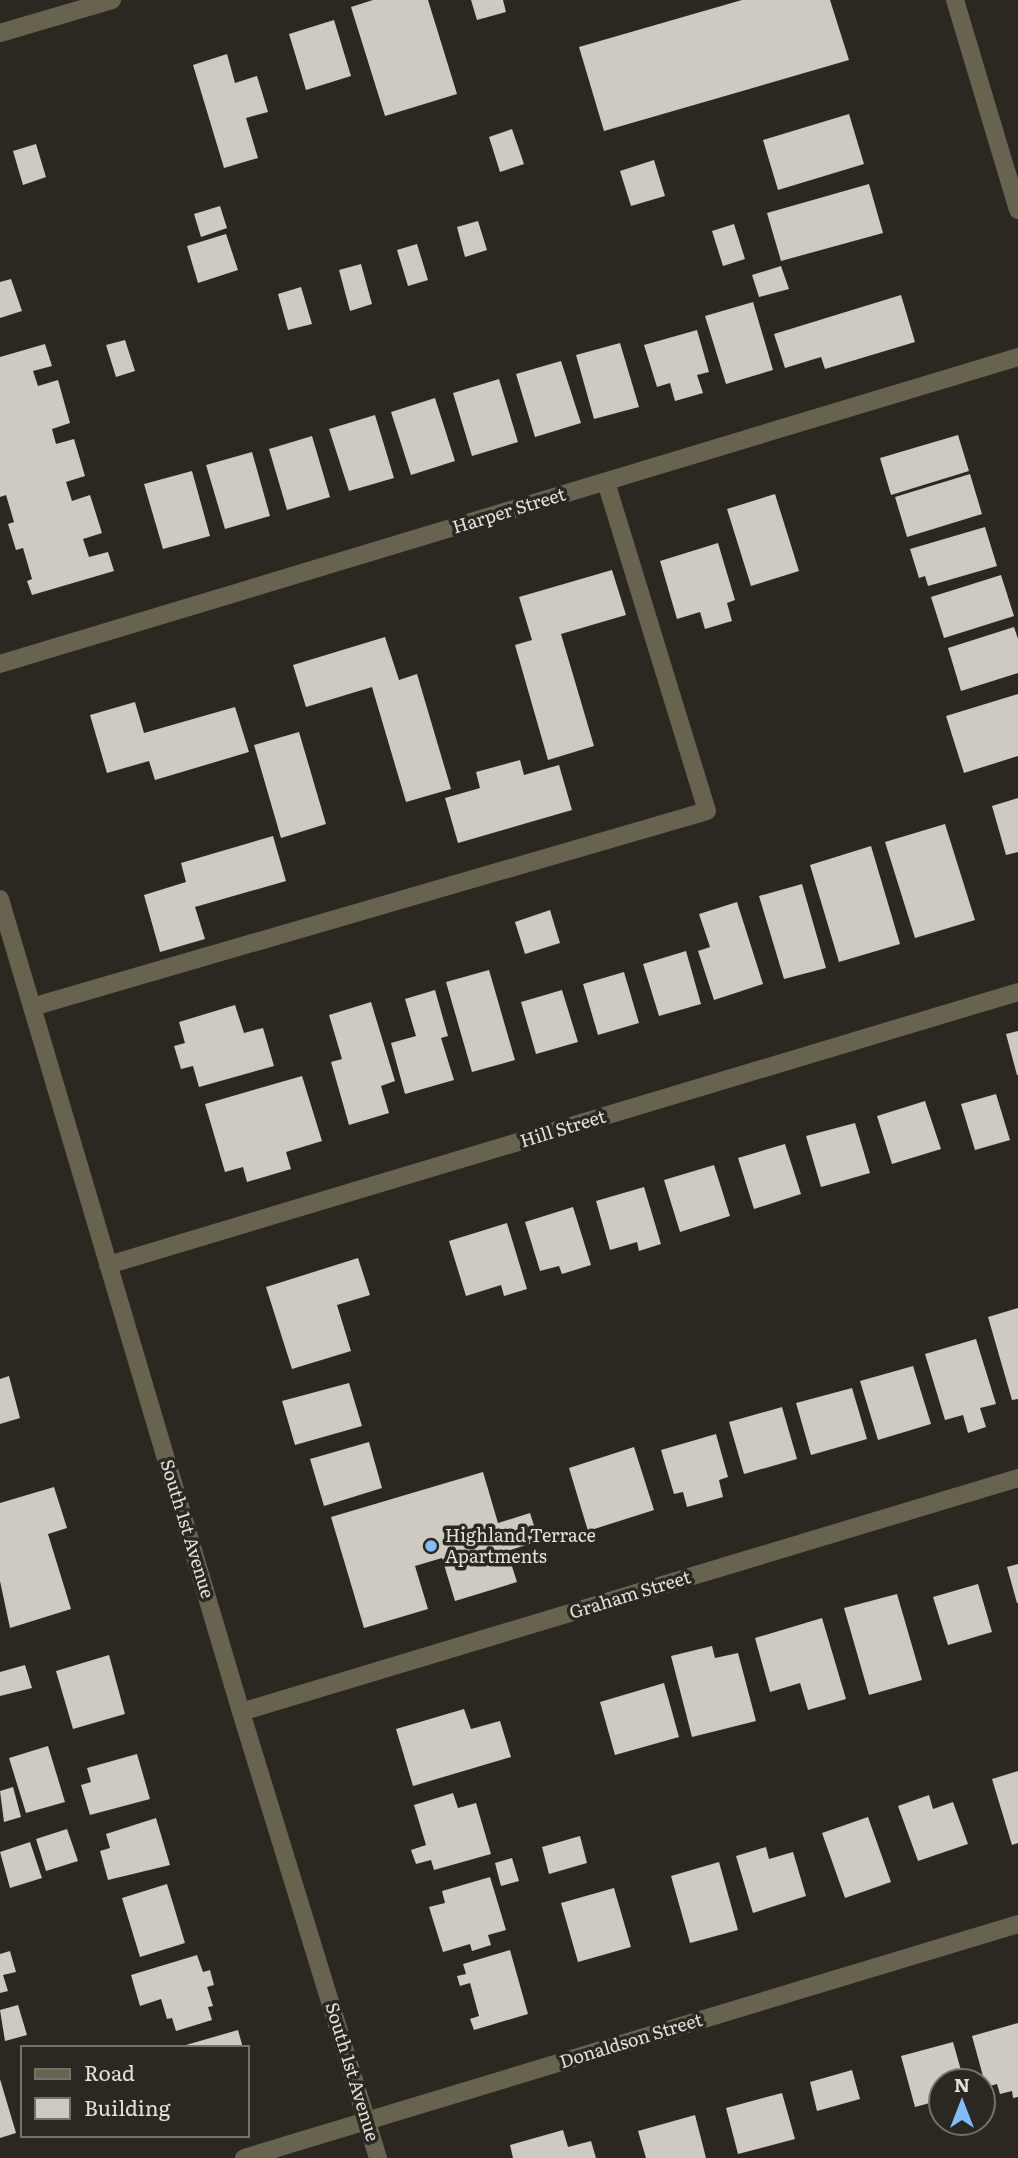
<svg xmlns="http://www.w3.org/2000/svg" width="1018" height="2158" viewBox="0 0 1018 2158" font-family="Literata,serif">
  <rect width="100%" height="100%" fill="#2a2821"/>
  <path fill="#cdcbc1" d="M373 0H428L457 94 385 116 351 7Z
    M471 0H503L506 12 477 20Z
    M742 0H830L849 60 604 131 579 47Z
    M334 20 351 76 306 90 289 34Z
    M227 54 235 83 257 76 268 112 246 118 258 158 224 168 193 65Z
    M849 114 864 164 778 190 763 140Z
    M512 129 524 164 500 172 489 137Z
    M36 144 46 177 23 185 13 151Z
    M654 160 665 196 631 206 620 171Z
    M869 184 883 233 781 261 767 213Z
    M220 206 227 228 201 237 194 214Z
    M478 221 487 250 465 257 457 227Z
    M734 224 745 259 723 266 712 231Z
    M226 234 238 270 198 283 187 246Z
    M417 244 428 280 408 286 397 250Z
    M361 264 372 304 350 311 339 270Z
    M781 266 789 289 759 297 752 275Z
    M11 279 22 311 0 318V282Z
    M301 287 312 324 288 330 278 294Z
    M901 295 915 342 825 369 821 357 785 368 774 334Z
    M753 302 773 370 726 384 705 316Z
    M697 330 709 372 697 375 703 393 675 401 670 383 657 387 644 345Z
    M125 340 135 371 116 377 106 345Z
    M620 343 639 407 594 419 576 355Z
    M45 344 52 366 33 371 38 386 58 380 70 423 52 429 56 444 74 439 85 476 66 482 72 501 90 495 102 533 83 539 89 557 108 552 114 571 32 595 27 581 32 579 23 548 16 550 8 524 14 522 6 495 0 497V357Z
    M561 361 581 423 535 437 516 374Z
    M499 379 518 442 472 456 453 393Z
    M435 398 455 461 411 475 391 412Z
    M375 415 394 478 349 491 329 429Z
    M958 435 969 471 891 495 880 458Z
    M312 436 330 497 287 510 269 449Z
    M252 452 270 516 225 529 206 465Z
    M192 471 210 536 163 549 144 484Z
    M970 474 982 514 907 537 895 497Z
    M775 494 799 571 751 586 727 509Z
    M985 527 997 566 928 586 925 576 919 578 910 549Z
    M718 543 735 600 727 603 732 621 705 629 700 612 677 619 660 561Z
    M612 570 626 615 561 634 594 746 548 760 515 645 532 640 519 597Z
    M1001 575 1014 616 944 638 931 597Z
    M1014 627 1018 639V673L961 691 948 648Z
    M385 637 399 680 417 674 451 789 406 802 372 687 306 707 293 665Z
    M1018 694V756L964 773 946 716Z
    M135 702 144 733 235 707 249 752 155 780 149 761 107 773 90 715Z
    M299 732 326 824 281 838 254 745Z
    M520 760 524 775 559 765 572 810 458 843 445 798 480 788 476 772Z
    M1018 798V852L1006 855 992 806Z
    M945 824 975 920 915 938 885 842Z
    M273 836 286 881 195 907 205 939 160 952 144 895 186 882 181 863Z
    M871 846 900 944 839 962 810 865Z
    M802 884 826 968 784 979 759 896Z
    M737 902 763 984 714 1000 698 951 710 947 699 914Z
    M550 910 560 943 525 954 515 922Z
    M686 951 701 1004 659 1016 643 964Z
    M489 970 515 1060 472 1072 446 982Z
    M624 972 639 1023 598 1035 583 984Z
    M435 990 448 1036 441 1038 454 1080 405 1094 391 1043 416 1036 405 999Z
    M562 990 578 1042 536 1054 521 1002Z
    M371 1002 395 1081 381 1086 389 1113 349 1125 331 1062 342 1059 329 1015Z
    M235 1005 244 1033 263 1028 274 1066 199 1087 193 1066 181 1069 174 1046 185 1043 179 1022Z
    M1018 1031V1075H1017L1006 1034Z
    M302 1076 322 1141 286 1152 291 1169 247 1182 243 1167 225 1172 205 1104Z
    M996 1094 1010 1140 975 1150 961 1104Z
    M925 1101 941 1149 892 1164 877 1116Z
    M855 1123 870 1173 821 1187 806 1136Z
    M785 1144 801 1194 754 1209 738 1158Z
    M714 1165 730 1216 680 1232 664 1180Z
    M644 1187 661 1244 639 1251 637 1242 610 1250 596 1201Z
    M573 1207 591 1265 562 1274 559 1266 540 1271 525 1222Z
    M507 1223 527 1289 504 1296 501 1285 466 1296 449 1241Z
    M358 1258 370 1295 337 1305 351 1351 292 1369 266 1287Z
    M1018 1308V1399L1012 1400 988 1317Z
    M976 1339 996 1404 980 1408 986 1427 968 1433 963 1415 945 1420 925 1354Z
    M913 1366 931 1424 878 1440 860 1381Z
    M9 1376 20 1418 0 1424V1379Z
    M349 1383 362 1426 295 1445 282 1401Z
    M852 1388 867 1439 811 1455 796 1403Z
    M782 1407 797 1459 744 1474 729 1422Z
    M716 1434 728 1477 719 1480 723 1497 687 1507 683 1492 674 1494 661 1450Z
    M369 1442 382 1488 324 1506 310 1459Z
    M634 1447 654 1510 588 1531 569 1468Z
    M483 1472 498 1523 530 1513 539 1541 507 1551 517 1582 455 1601 442 1558 415 1566 428 1609 364 1628 331 1517Z
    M54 1487 67 1528 48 1534 71 1609 10 1628 0 1581V1503Z
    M1018 1564V1603H1017L1007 1567Z
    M978 1584 992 1632 948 1645 933 1597Z
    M897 1594 922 1680 869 1695 844 1608Z
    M822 1618 846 1699 808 1710 800 1683 770 1692 755 1638Z
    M712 1646 715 1658 738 1653 756 1721 692 1737 671 1656Z
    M109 1655 125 1714 73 1729 56 1671Z
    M25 1665 32 1688 0 1696V1672Z
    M664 1683 679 1737 615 1755 600 1702Z
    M464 1709 471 1729 500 1721 511 1757 413 1786 396 1729Z
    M48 1746 65 1802 26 1813 9 1758Z
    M137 1754 150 1799 90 1815 81 1785 91 1782 87 1768Z
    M1018 1771V1843L1012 1845 992 1779Z
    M13 1787 21 1817 4 1822 0 1791Z
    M453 1793 458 1808 476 1803 491 1854 434 1870 431 1860 416 1864 411 1850 426 1845 414 1805Z
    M929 1795 933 1809 953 1802 968 1844 918 1861 898 1806Z
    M868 1817 891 1882 845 1898 822 1833Z
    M156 1818 170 1865 108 1880 100 1851 110 1848 106 1834Z
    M67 1829 78 1861 46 1871 36 1839Z
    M580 1836 587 1863 549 1874 542 1847Z
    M30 1842 42 1878 10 1888 0 1852Z
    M766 1847 769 1859 793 1852 806 1896 753 1913 736 1856Z
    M512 1858 519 1881 501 1886 495 1863Z
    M719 1862 738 1930 690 1943 671 1876Z
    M490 1877 506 1930 488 1935 491 1945 472 1951 470 1944 443 1952 429 1907 445 1903 442 1891Z
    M167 1884 185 1943 140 1957 122 1898Z
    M614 1888 631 1947 578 1962 561 1903Z
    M510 1950 528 2014 474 2030 470 2019 479 2016 470 1983 460 1986 457 1976 466 1974 463 1964Z
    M10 1951 16 1972 3 1975 8 1991 0 1993V1954Z
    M197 1955 203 1972 210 1970 214 1985 207 1987 213 2006 208 2007 212 2020 176 2031 172 2018 167 2019 161 1999 140 2006 131 1975Z
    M18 2005 27 2035 5 2041 0 2010Z
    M1018 2023V2097L1013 2098 1012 2091 1000 2094 997 2084 986 2087 972 2036Z
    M238 2030 243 2048H179V2047Z
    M953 2042 964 2081H941V2100L915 2107 901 2056Z
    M852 2070 860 2099 817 2111 810 2082Z
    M0 2079 16 2133 0 2138Z
    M782 2093 795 2139 738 2154 726 2108Z
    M695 2115 706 2158H646L638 2131Z
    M563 2130 568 2147 591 2141 596 2158H513L510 2145Z"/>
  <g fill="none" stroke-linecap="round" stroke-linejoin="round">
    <path stroke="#67634f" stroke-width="18" d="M955 0 1018 210
      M0 33 112 0
      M0 664 1018 357
      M0 899 241 1712 378 2158
      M32 1007 707 811 606 482
      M108 1265 1018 992
      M241 1712 1018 1478
      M244 2158 1018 1924"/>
  </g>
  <circle fill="#81bdfa" stroke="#2a2821" stroke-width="2.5" cx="431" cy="1546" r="7"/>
  <g text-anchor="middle" stroke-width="7" stroke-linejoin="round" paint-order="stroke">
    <g font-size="18" fill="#e2e1dc" stroke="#2a2821">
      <text transform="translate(509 511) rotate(-17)" y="6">Harper Street</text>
      <text transform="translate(563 1129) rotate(-17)" y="6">Hill Street</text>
      <text transform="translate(187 1529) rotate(73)" y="6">South 1st Avenue</text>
      <text transform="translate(630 1595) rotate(-17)" y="6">Graham Street</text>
      <text transform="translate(631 2041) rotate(-17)" y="6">Donaldson Street</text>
      <text transform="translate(352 2072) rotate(73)" y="6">South 1st Avenue</text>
    </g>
    <g font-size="18" fill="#e2e1dc" stroke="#2a2821" text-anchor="start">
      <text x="445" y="1542">Highland Terrace<tspan x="445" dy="21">Apartments</tspan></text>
    </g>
  </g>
  <rect x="21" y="2046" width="228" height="91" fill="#2a2821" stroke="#74726c" stroke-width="2"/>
  <rect x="35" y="2069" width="35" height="10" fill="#67634f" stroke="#74726c" stroke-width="2"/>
  <text x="84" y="2081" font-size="21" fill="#e2e1dc">Road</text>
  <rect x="35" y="2098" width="35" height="21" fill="#cdcbc1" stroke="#74726c" stroke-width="2"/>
  <text x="84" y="2116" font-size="21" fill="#e2e1dc">Building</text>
  <g transform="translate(962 2102)"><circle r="33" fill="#2a2821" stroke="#74726c" stroke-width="2"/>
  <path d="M0-5L12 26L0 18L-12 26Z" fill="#81bdfa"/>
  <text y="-10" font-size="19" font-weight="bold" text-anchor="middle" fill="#e2e1dc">N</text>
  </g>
</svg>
